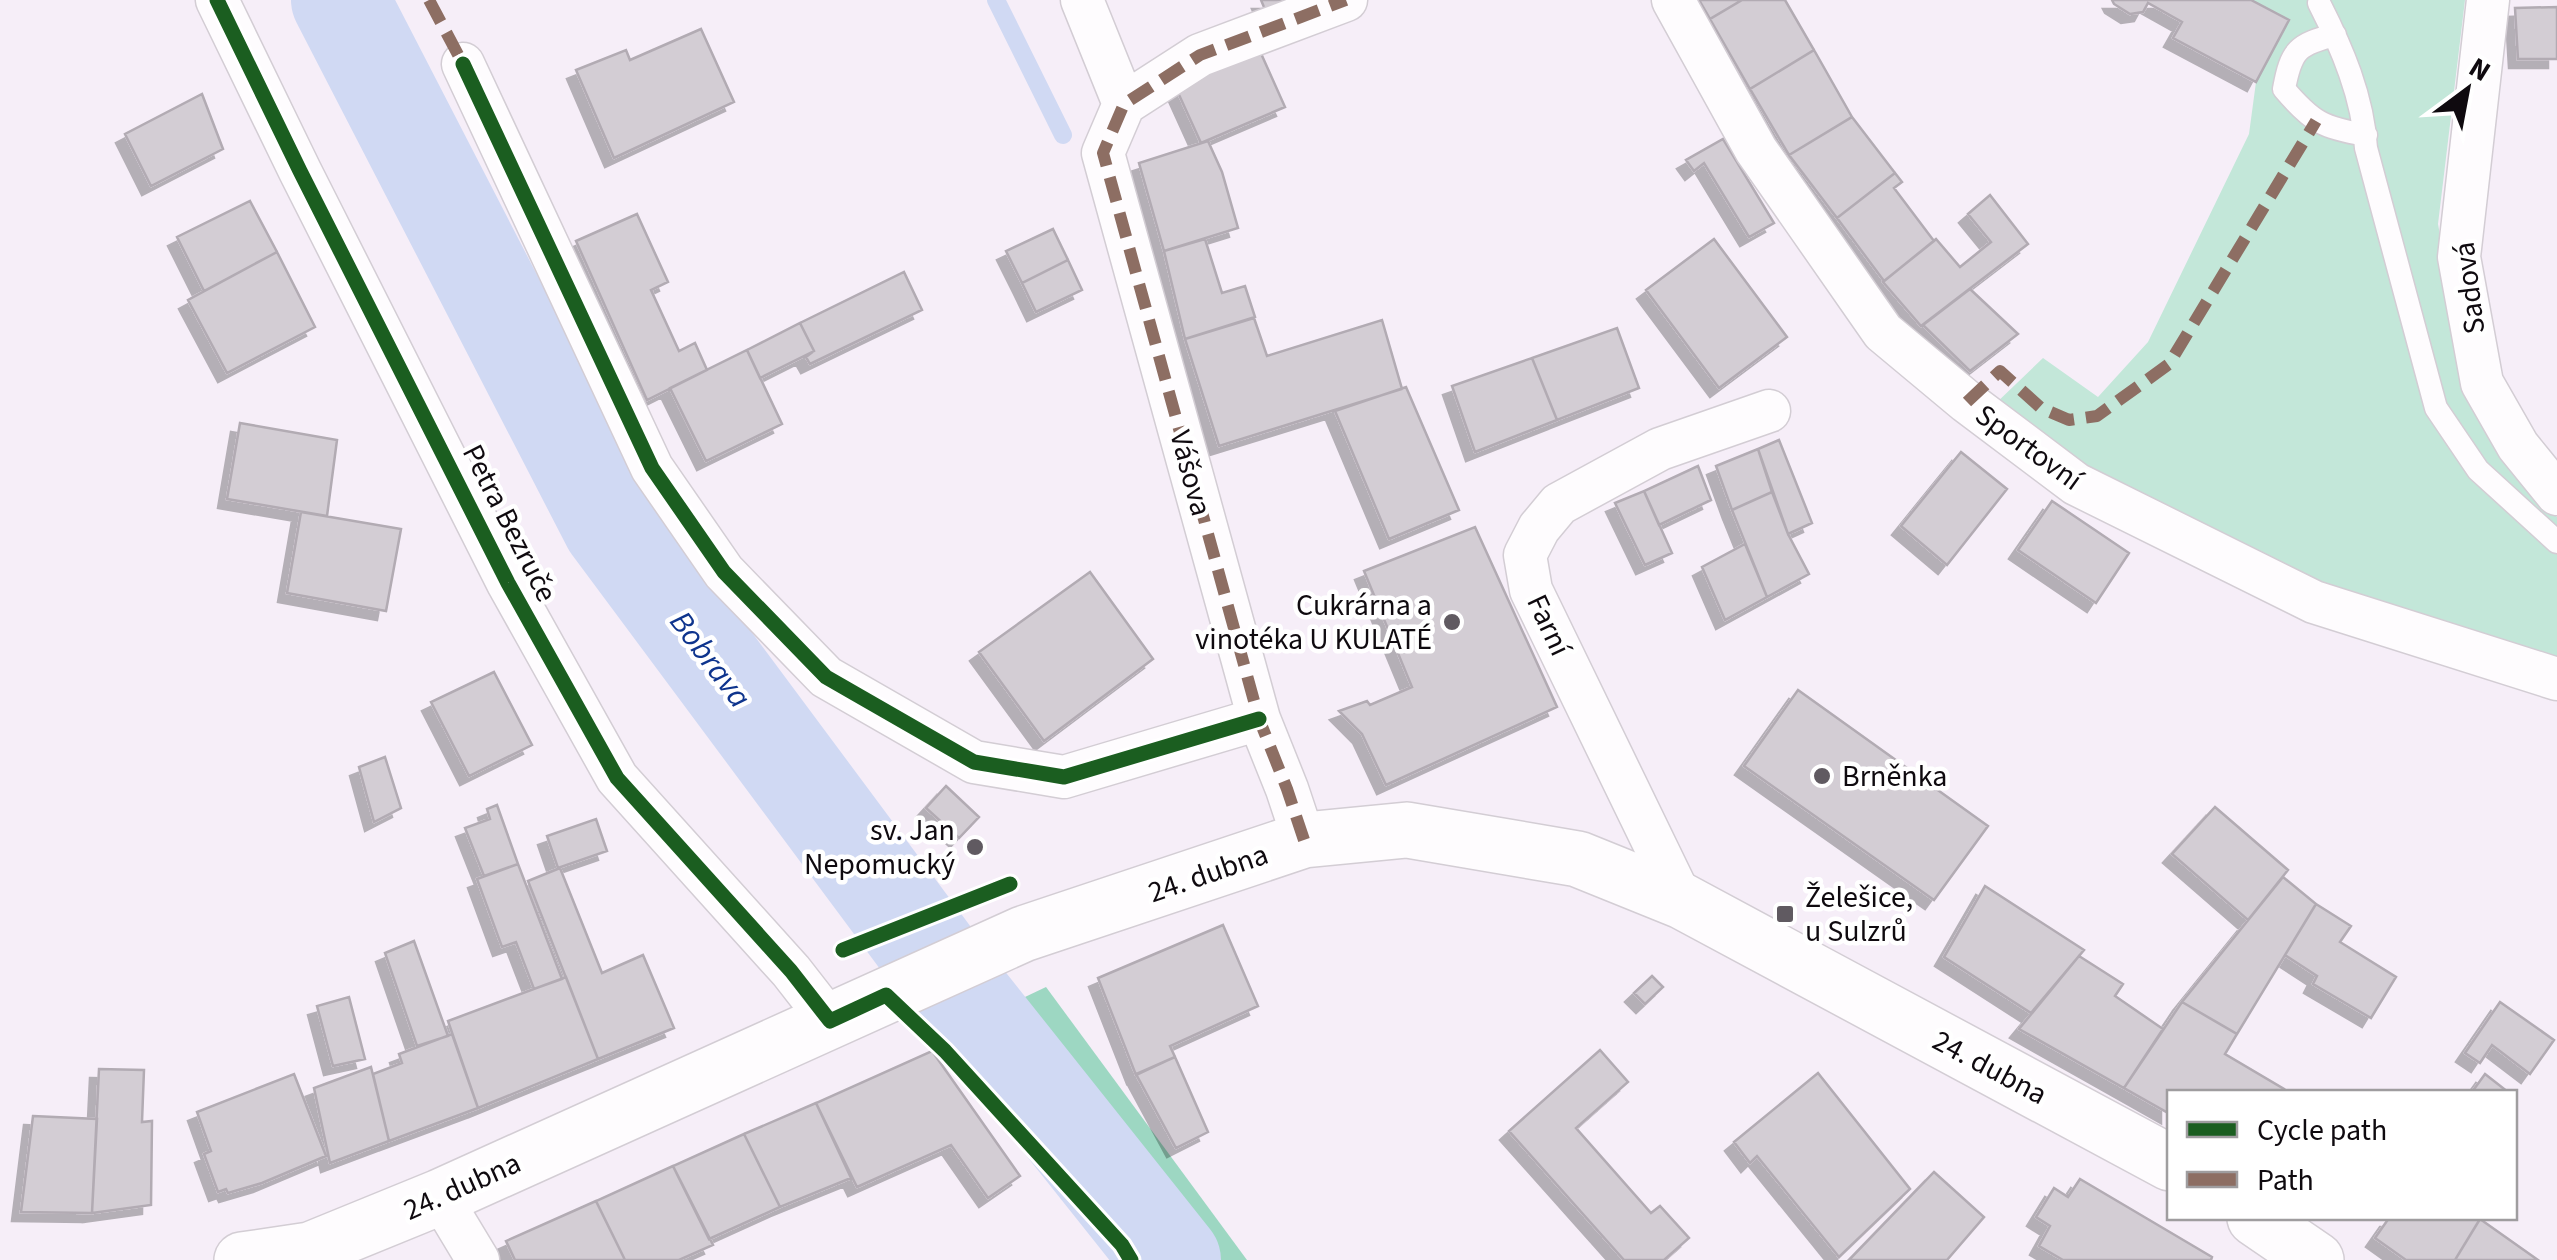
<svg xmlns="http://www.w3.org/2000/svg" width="2557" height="1260" viewBox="0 0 2557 1260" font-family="'Source Sans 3',sans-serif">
  <defs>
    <filter id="shadow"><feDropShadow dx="-9" dy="9" stdDeviation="0" flood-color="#0004"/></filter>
  </defs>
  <rect width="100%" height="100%" fill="#f6eef8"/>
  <path fill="#c3e7d9" d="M2251 0H2465L2438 224 2469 396 2523 479 2557 517V663L2275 566 2101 485 1993 406 2043 358 2098 397 2148 342 2249 134 2256 82 2288 21Z"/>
  <path fill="#9dd7c2" d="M1046 987 1247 1260H1139L957 1029Z"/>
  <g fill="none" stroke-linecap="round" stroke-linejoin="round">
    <path stroke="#d0d9f3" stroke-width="18" d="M996 0 1063 135"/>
    <path stroke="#d0d9f3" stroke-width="98" d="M340 0 611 525 950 981 1172 1260"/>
  </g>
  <path fill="#d3cdd4" stroke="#b2abb3" stroke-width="2.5" filter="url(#shadow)" d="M1261 0H1299L1266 12Z
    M1699 0H1742L1710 19Z
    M1742 0H1785L1814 50 1750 89 1710 19Z
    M2112 0H2251L2289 20 2256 82 2173 38 2182 22 2148 3 2143 12 2130 14 2114 4Z
    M2557 7V59H2518L2515 8Z
    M701 29 734 102 614 158 576 70 626 50 630 60Z
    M1259 49 1285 107 1201 143 1175 86Z
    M1814 50 1852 117 1789 155 1750 89Z
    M202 94 223 149 151 186 125 134Z
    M1852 117 1895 173 1837 218 1789 155Z
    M1723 139 1774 223 1749 237 1704 163 1694 171 1686 160Z
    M1208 141 1222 172 1238 228 1164 251 1139 163Z
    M1895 173 1902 182 1894 188 1934 241 1884 281 1837 218Z
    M1990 195 2028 244 1921 326 1883 282 1936 239 1960 267 1991 242 1968 214Z
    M250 201 277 252 204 291 177 237Z
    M637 214 668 282 651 290 679 351 695 343 707 370 647 400 576 241Z
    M1053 229 1068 260 1022 283 1006 251Z
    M1205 239 1222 293 1245 286 1255 317 1185 339 1164 251Z
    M1714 239 1787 337 1719 388 1646 290Z
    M277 252 315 327 227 373 188 300Z
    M1068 260 1082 290 1036 312 1022 283Z
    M904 272 922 310 810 364 806 357 814 351 800 323Z
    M1970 289 2018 334 1970 371 1923 325Z
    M1254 318 1267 356 1382 320 1402 389 1219 446 1185 339Z
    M800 323 814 351 760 378 747 350Z
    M1617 328 1639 388 1557 420 1532 358Z
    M747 350 782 424 706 461 670 388Z
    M1532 358 1557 420 1475 452 1452 386Z
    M1406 387 1459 510 1389 539 1335 411Z
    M240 423 337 440 327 516 227 499Z
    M1779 440 1812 523 1788 534 1758 449Z
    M1758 449 1772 492 1732 510 1716 466Z
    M1961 452 2007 489 1947 565 1901 526Z
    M1698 466 1711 500 1659 525 1644 491Z
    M1644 491 1672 553 1645 565 1615 503Z
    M1772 492 1788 534 1809 574 1767 597 1732 510Z
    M2052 501 2129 553 2096 603 2018 550Z
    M301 512 401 529 386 611 287 593Z
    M1475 527 1557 707 1386 785 1362 734 1339 711 1367 701 1370 705 1412 687 1364 571Z
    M1745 544 1767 597 1725 620 1702 567Z
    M1090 572 1153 659 1044 741 979 652Z
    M494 672 532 745 469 776 431 702Z
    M1798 690 1988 826 1934 900 1744 766Z
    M385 757 401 808 374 822 359 767Z
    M946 786 979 817 959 838 926 808Z
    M497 805 518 864 484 876 465 828 490 819 487 809Z
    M2215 807 2288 870 2248 920 2172 854Z
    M596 819 607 851 558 868 547 836Z
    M518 864 562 979 534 989 516 942 502 947 477 879Z
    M560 868 602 973 643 955 674 1028 598 1059 528 881Z
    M2283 877 2316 904 2237 1034 2182 1002Z
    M1985 886 2084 950 2031 1013 1944 957Z
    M2316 904 2351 926 2340 942 2396 977 2371 1018 2313 984 2317 976 2285 955Z
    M1223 925 1258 1006 1170 1046 1175 1057 1136 1075 1098 978Z
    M414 941 448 1036 417 1046 385 953Z
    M2079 956 2123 984 2115 996 2163 1029 2124 1088 2019 1029Z
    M1652 976 1663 987 1645 1004 1634 993Z
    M566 977 598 1059 478 1108 448 1021Z
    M349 997 365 1059 333 1066 317 1006Z
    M2182 1002 2237 1034 2225 1054 2284 1089 2282 1092H2170V1114L2124 1088Z
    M2500 1002 2554 1040 2530 1074 2492 1045 2480 1063 2465 1053Z
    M452 1034 478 1108 389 1141 373 1074 402 1063 399 1054Z
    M1600 1050 1628 1082 1576 1128 1651 1213 1660 1206 1689 1238 1664 1260H1624L1509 1131Z
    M932 1051 1020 1176 988 1198 951 1145 857 1187 816 1103Z
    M1175 1057 1208 1132 1176 1148 1136 1074Z
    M371 1067 389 1141 330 1163 314 1088Z
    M99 1069 144 1070 142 1122 152 1121 151 1205 92 1213Z
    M1818 1073 1910 1189 1839 1257 1757 1156 1750 1163 1734 1142Z
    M294 1074 326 1156 262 1183 228 1193 226 1189 218 1192 204 1154 211 1151 197 1112Z
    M2485 1074 2508 1092H2472Z
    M816 1103 851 1178 780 1207 744 1134Z
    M33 1116 97 1119 92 1213 21 1212Z
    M744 1134 780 1207 709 1239 673 1166Z
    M673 1166 713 1245 679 1260H625L596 1201Z
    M1934 1172 1984 1217 1947 1260H1849Z
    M2080 1179 2212 1257 2211 1260H2063L2039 1246 2050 1226 2036 1217 2054 1188 2068 1197Z
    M596 1201 625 1260H515L506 1241Z
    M2389 1218H2478L2480 1219 2455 1260H2406L2375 1238Z
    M2480 1219 2538 1260H2455Z"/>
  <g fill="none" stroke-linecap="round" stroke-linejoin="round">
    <g stroke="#d3cdd4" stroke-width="25">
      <path id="lane" d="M2319 3C2342 48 2363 97 2366 148L2436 408 2478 470 2557 542
        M2335 35C2298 44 2291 50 2284 89 2312 122 2323 128 2366 135"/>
    </g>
    <g stroke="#d3cdd4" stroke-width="45">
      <path id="street" d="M217 0 300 171 508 583 617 778 791 971 830 1021
        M1082 0 1124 104
        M1673 0 1756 150 1883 332 1967 402 2076 484 2314 602 2557 679
        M2488 0 2459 257 2482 383 2518 446 2557 494
        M463 64 652 468 724 572 826 677 974 762 1064 777 1259 719
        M1304 840 1287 789 1259 719 1103 153 1124 104 1200 55 1346 0
        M1682 901 1531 590 1525 555 1539 528 1559 504 1660 449 1769 411
        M440 1197 478 1260"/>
    </g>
    <g stroke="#d3cdd4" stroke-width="58">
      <path id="secondary" d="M2255 1218 2316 1260
        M242 1260 310 1250 440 1197 1023 934 1304 840 1407 830 1578 859 1682 901 2170 1163"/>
    </g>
    <use href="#lane" stroke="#fefcfe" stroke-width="22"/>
    <use href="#street" stroke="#fefcfe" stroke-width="42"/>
    <use href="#secondary" stroke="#fefcfe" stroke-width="55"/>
    <path stroke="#8d6e63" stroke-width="12" stroke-dasharray="25 12" stroke-linecap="butt" d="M429 0 463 64
      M1967 402 2000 371 2041 408 2069 420 2097 416 2169 364 2316 121
      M1304 840 1287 789 1259 719 1103 153 1124 104 1200 55 1346 0"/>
    <g stroke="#fff" stroke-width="21">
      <path id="cycleway" d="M217 0 300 171 508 583 617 778 791 971 830 1021 886 995 945 1051 1122 1245 1131 1260
        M463 64 652 468 724 572 826 677 974 762 1064 777 1259 719
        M843 950 1010 884"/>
    </g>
    <use href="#cycleway" stroke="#1b5e20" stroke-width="15"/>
  </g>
  <g fill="#605a61" stroke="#fff" stroke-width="4">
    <circle cx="1452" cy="622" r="10"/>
    <circle cx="1822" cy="776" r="10"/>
    <circle cx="975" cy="847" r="10"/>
    <rect x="1775" y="904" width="20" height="20" rx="5"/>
  </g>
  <g text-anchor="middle" stroke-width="9" stroke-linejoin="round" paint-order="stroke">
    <g font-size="30" fill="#0f0a0f" stroke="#fff">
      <text transform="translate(2469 288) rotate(-97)" y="10">Sadová</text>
      <text transform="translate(2029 447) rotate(36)" y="10">Sportovní</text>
      <text transform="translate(1191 473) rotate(75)" y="10">Vášova</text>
      <text transform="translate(510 523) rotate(63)" y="10">Petra Bezruče</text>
      <text transform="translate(1549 625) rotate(65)" y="10">Farní</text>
      <text transform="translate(1208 873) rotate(-19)" y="10">24. dubna</text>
      <text transform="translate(1990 1067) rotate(28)" y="10">24. dubna</text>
      <text transform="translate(462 1186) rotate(-24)" y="10">24. dubna</text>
    </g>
    <g font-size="30" fill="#0f0a0f" stroke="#fff" text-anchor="end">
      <text x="1432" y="615">Cukrárna a<tspan x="1432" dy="34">vinotéka U KULATÉ</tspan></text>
      <text x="1842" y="786" text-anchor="start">Brněnka</text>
      <text x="955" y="840">sv. Jan<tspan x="955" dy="34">Nepomucký</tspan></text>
      <text x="1805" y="907" text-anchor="start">Želešice,<tspan x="1805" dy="34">u Sulzrů</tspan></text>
    </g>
    <g font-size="32" font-style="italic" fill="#0e348d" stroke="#fff">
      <text transform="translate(711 659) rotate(53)" y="11">Bobrava</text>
    </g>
  </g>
  <rect x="2167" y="1090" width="350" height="130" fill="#ffffff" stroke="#9f9d9f" stroke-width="2.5"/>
  <rect x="2187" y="1122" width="50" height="15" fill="#1b5e20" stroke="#9f9d9f" stroke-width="2.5"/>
  <text x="2257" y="1140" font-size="30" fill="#0f0a0f">Cycle path</text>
  <rect x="2187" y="1172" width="50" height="15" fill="#8d6e63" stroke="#9f9d9f" stroke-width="2.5"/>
  <text x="2257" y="1190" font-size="30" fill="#0f0a0f">Path</text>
  <g transform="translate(2467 90) rotate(32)" stroke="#ffffff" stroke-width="8" paint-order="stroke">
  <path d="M0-8L18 38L0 25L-18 38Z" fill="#0f0a0f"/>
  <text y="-15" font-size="28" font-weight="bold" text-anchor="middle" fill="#0f0a0f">N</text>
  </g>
</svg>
